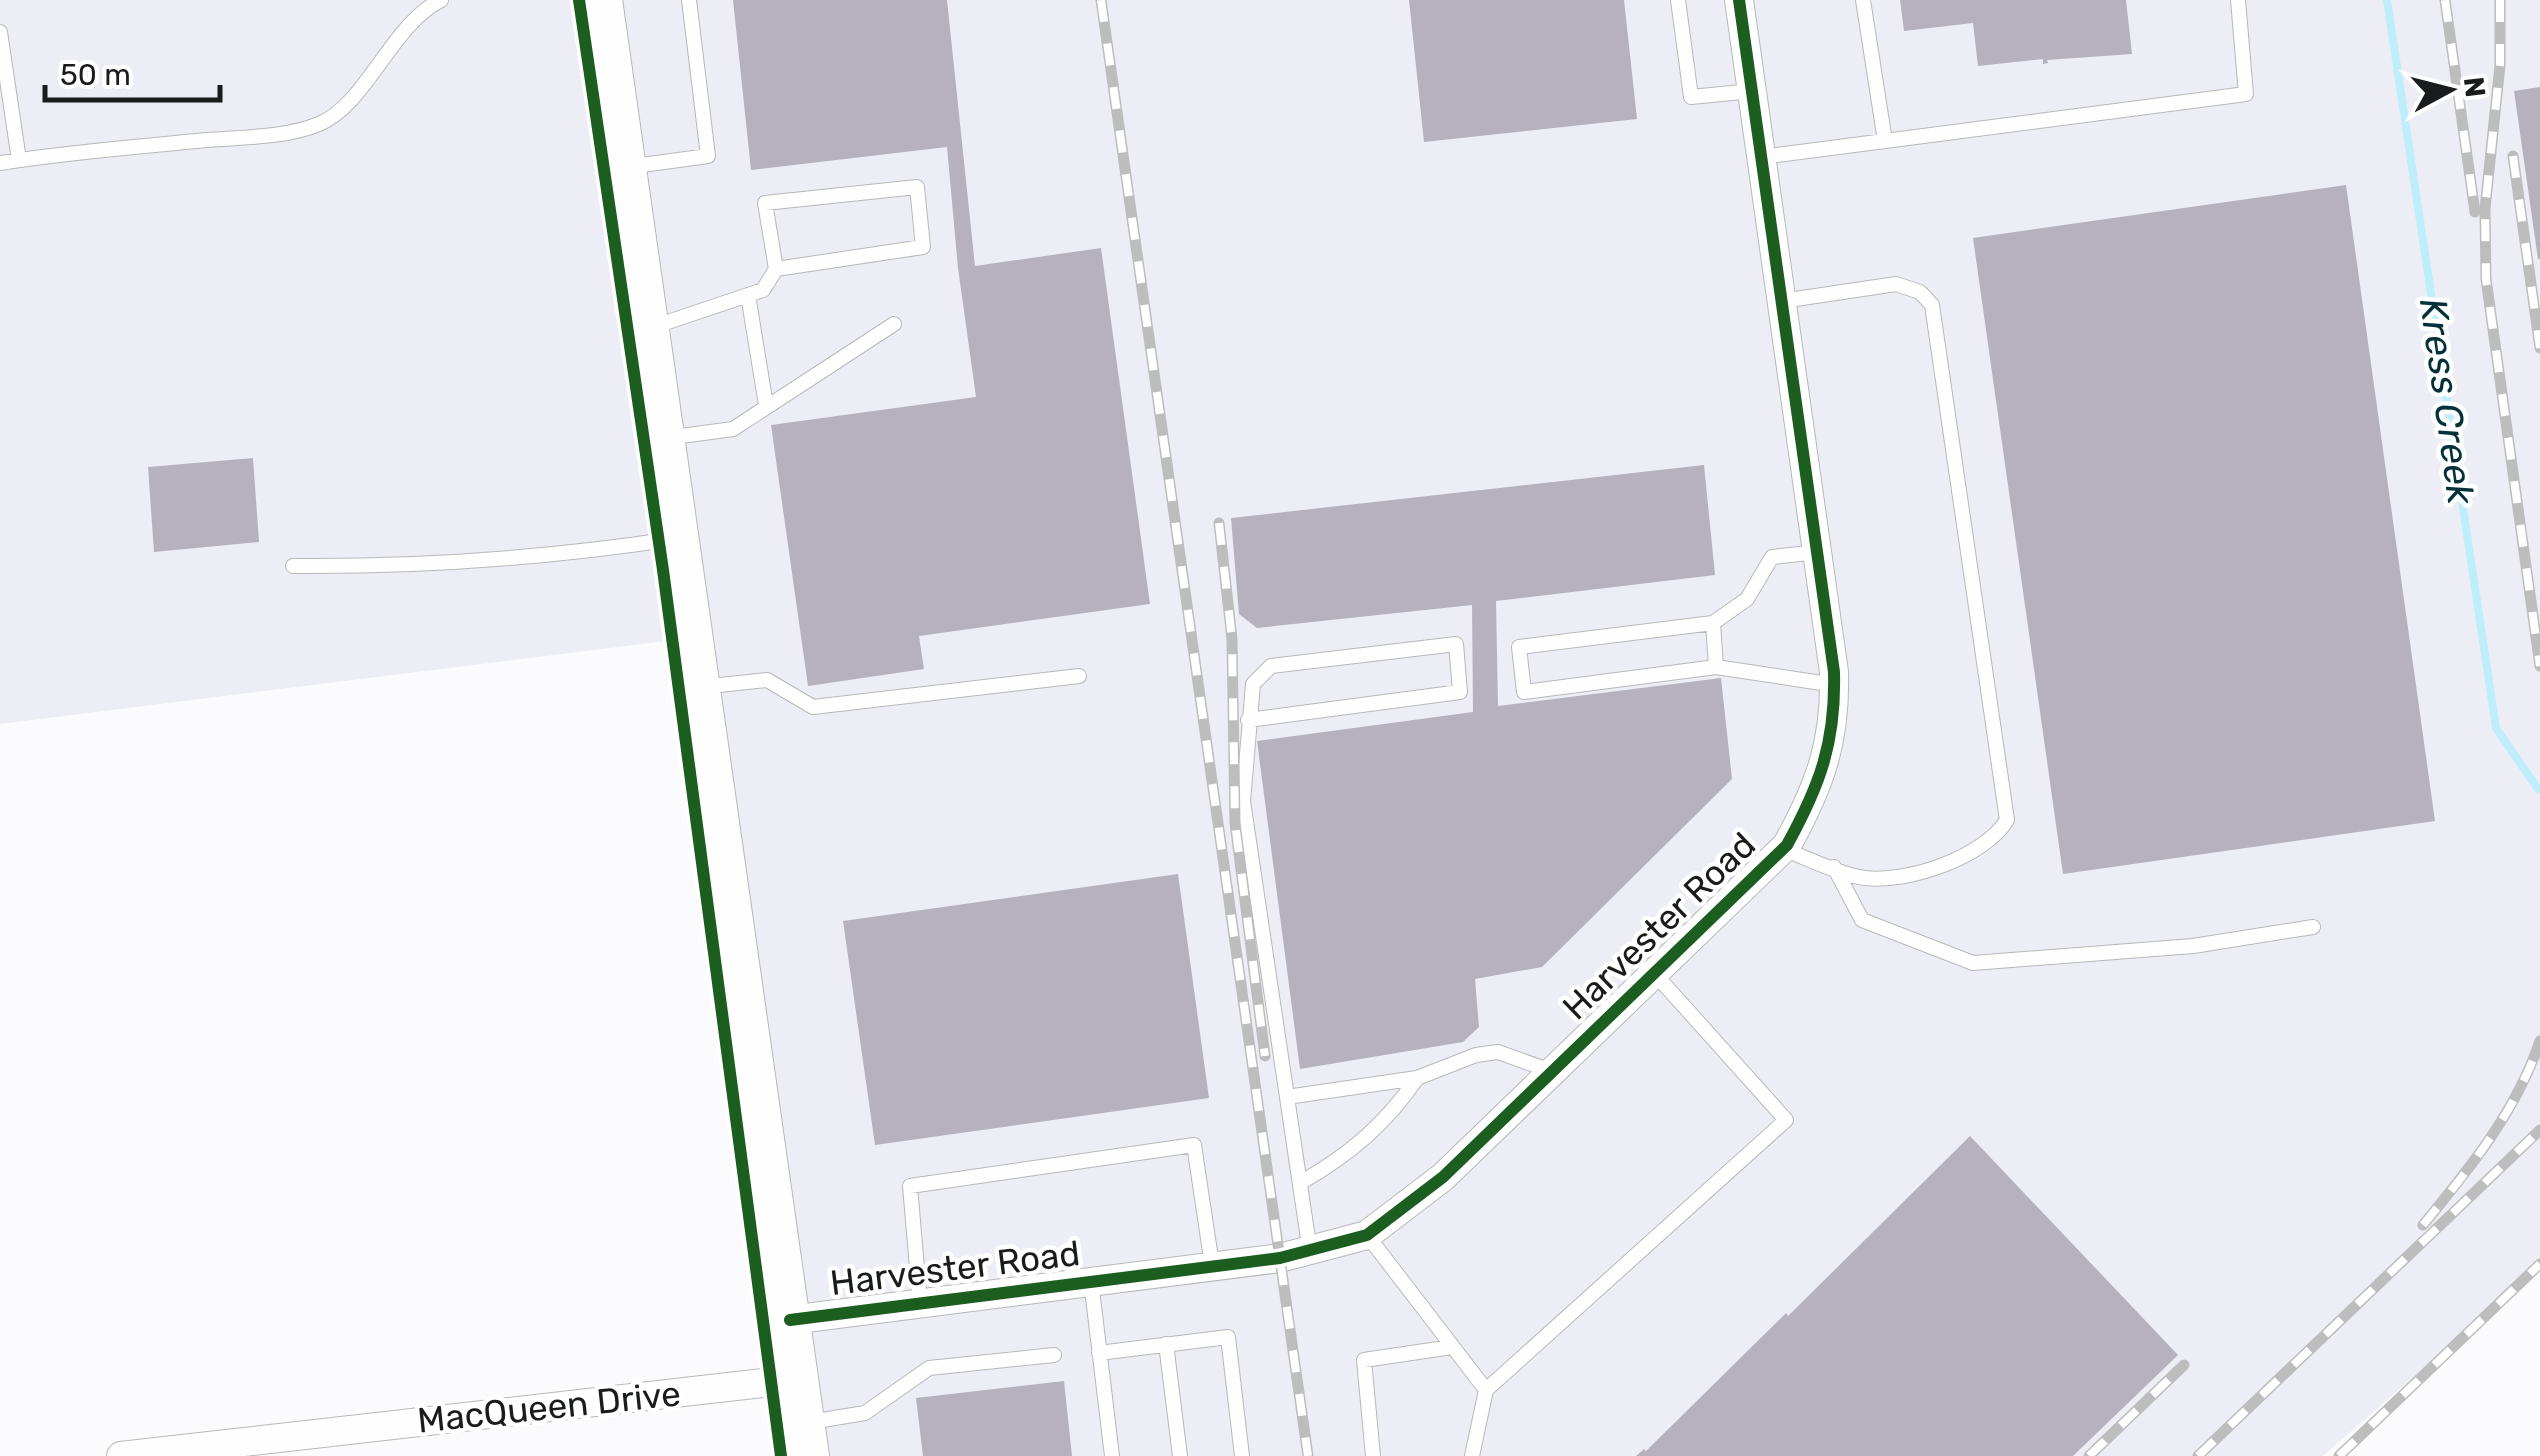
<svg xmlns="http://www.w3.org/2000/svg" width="2540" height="1456" viewBox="0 0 2540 1456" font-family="Rubik,sans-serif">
  <rect width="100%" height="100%" fill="#fbfbfd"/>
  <path fill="#ededf5" d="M0 0H2540V1266L2323 1456H799L682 639 0 724Z"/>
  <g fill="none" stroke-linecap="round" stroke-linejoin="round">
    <path stroke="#beeefb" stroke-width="8" d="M2387 0 2496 728 2538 789"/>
  </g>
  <path fill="#b5b2be" d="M733 0H947L975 266 1101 248 1150 604 919 636 924 669 808 686 771 425 976 397 958 268 947 147 751 170Z
    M1409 0H1624L1637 119 1424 142Z
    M1900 0H2126L2132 54 2047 60 2048 63 2043 64V59L1978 66 1973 23 1904 31Z
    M2540 87V259H2538L2514 91Z
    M2346 185 2435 821 2063 874 1973 238Z
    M253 458 259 542 154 552 148 467Z
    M1704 465 1715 575 1496 601 1498 706 1721 678 1732 779 1542 967 1475 979 1479 1027 1463 1042 1300 1069 1257 741 1473 712 1472 605 1257 628 1239 614 1231 518Z
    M1178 874 1209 1098 875 1145 843 921Z
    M1970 1136 2178 1355 2073 1456H1636L1644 1449 1646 1451 1786 1313 1788 1316Z
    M1064 1381 1072 1456H923L916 1398Z"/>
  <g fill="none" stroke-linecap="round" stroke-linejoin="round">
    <g stroke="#b8b8ba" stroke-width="16">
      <path id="lane" d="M1678 0 1691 97 1752 91
        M1863 0 1885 141
        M0 32 19 160
        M1762 157 2246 94 2238 0
        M0 163C68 152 137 147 206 140 242 137 285 138 319 124 367 104 391 25 441 0
        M627 167 708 156 689 0
        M748 295 766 405
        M1782 301 1896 284 1920 292 1932 305 2007 820C1984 857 1909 883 1865 878 1841 875 1807 858 1783 849
        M653 327 763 290 776 269 765 203 917 187 923 247 776 269
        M666 438 733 429 894 324
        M1817 552 1772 557 1747 599 1713 623 1519 647 1524 692 1716 667 1835 685
        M293 566C421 567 547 558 673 539
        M1713 623 1716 667
        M701 687 767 680 813 707 1079 676
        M1248 720 1460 692 1456 644 1271 666 1253 684 1243 801 1310 1252
        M1834 867 1862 920 1973 963 2193 946 2313 927
        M1287 1097 1417 1078 1476 1055 1498 1052 1551 1071
        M1300 1183C1349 1155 1386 1124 1417 1078
        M1367 1235 1486 1390 1786 1120 1655 974
        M1091 1281 1112 1456
        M920 1303 910 1186 1194 1145 1212 1265
        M1166 1344 1180 1456
        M1099 1353 1228 1337 1242 1456
        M810 1422 865 1413 929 1368 1054 1355
        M1373 1456 1364 1360 1452 1347
        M1472 1456 1486 1390"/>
    </g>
    <g stroke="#b8b8ba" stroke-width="30">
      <path id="street" d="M790 1320 1280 1258 1367 1235 1443 1177 1787 845C1820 785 1836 742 1834 672L1739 0
        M121 1456 798 1379"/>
    </g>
    <g stroke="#b8b8ba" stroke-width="42">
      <path id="secondary" d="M602 0 809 1456"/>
    </g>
    <use href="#lane" stroke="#fefeff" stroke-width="14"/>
    <use href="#street" stroke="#fefeff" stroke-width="28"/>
    <use href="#secondary" stroke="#fefeff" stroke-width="40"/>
    <g stroke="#bdbdbd" stroke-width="11">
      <path id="rail" d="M1101 0 1308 1456
        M2445 0 2475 212
        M2500 0V65L2485 209 2486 279 2540 666
        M2513 156 2540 348
        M1219 523 1232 639 1235 823 1265 1056
        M2423 1225C2470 1168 2516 1112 2540 1041
        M2089 1456 2184 1365
        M2198 1456 2540 1130
        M2339 1456 2540 1264"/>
    </g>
    <use href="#rail" stroke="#fff" stroke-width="8" stroke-dasharray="22" stroke-linecap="butt"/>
    <g stroke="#fff" stroke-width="19">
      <path id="cycleway" d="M579 0 663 570 781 1456
        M790 1320 1280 1258 1367 1235 1443 1177 1787 845C1820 785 1836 742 1834 672L1739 0"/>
    </g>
    <use href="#cycleway" stroke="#1b5e20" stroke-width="12"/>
  </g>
  <g text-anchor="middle" stroke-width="9" stroke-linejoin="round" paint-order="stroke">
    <g font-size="35" fill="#1a1b1c" stroke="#fff">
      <text transform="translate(1659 926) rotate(-44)" y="12">Harvester Road</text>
      <text transform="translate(955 1268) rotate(-7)" y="12">Harvester Road</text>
      <text transform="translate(549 1407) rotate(-6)" y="12">MacQueen Drive</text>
    </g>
    <g font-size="38" font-style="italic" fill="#043039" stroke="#fff">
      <text transform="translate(2447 401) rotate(82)" y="13">Kress Creek</text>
    </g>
  </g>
  <g transform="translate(2450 90) rotate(83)" stroke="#ffffff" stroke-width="8" paint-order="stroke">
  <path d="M0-8L18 38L0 25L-18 38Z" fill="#1a1b1c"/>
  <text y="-15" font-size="28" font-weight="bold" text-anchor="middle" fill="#1a1b1c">N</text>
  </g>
  <path d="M45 85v15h175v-15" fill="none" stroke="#1a1b1c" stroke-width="5"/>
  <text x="60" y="85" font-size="30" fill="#1a1b1c" stroke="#ffffff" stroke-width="8" paint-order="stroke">50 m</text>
</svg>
